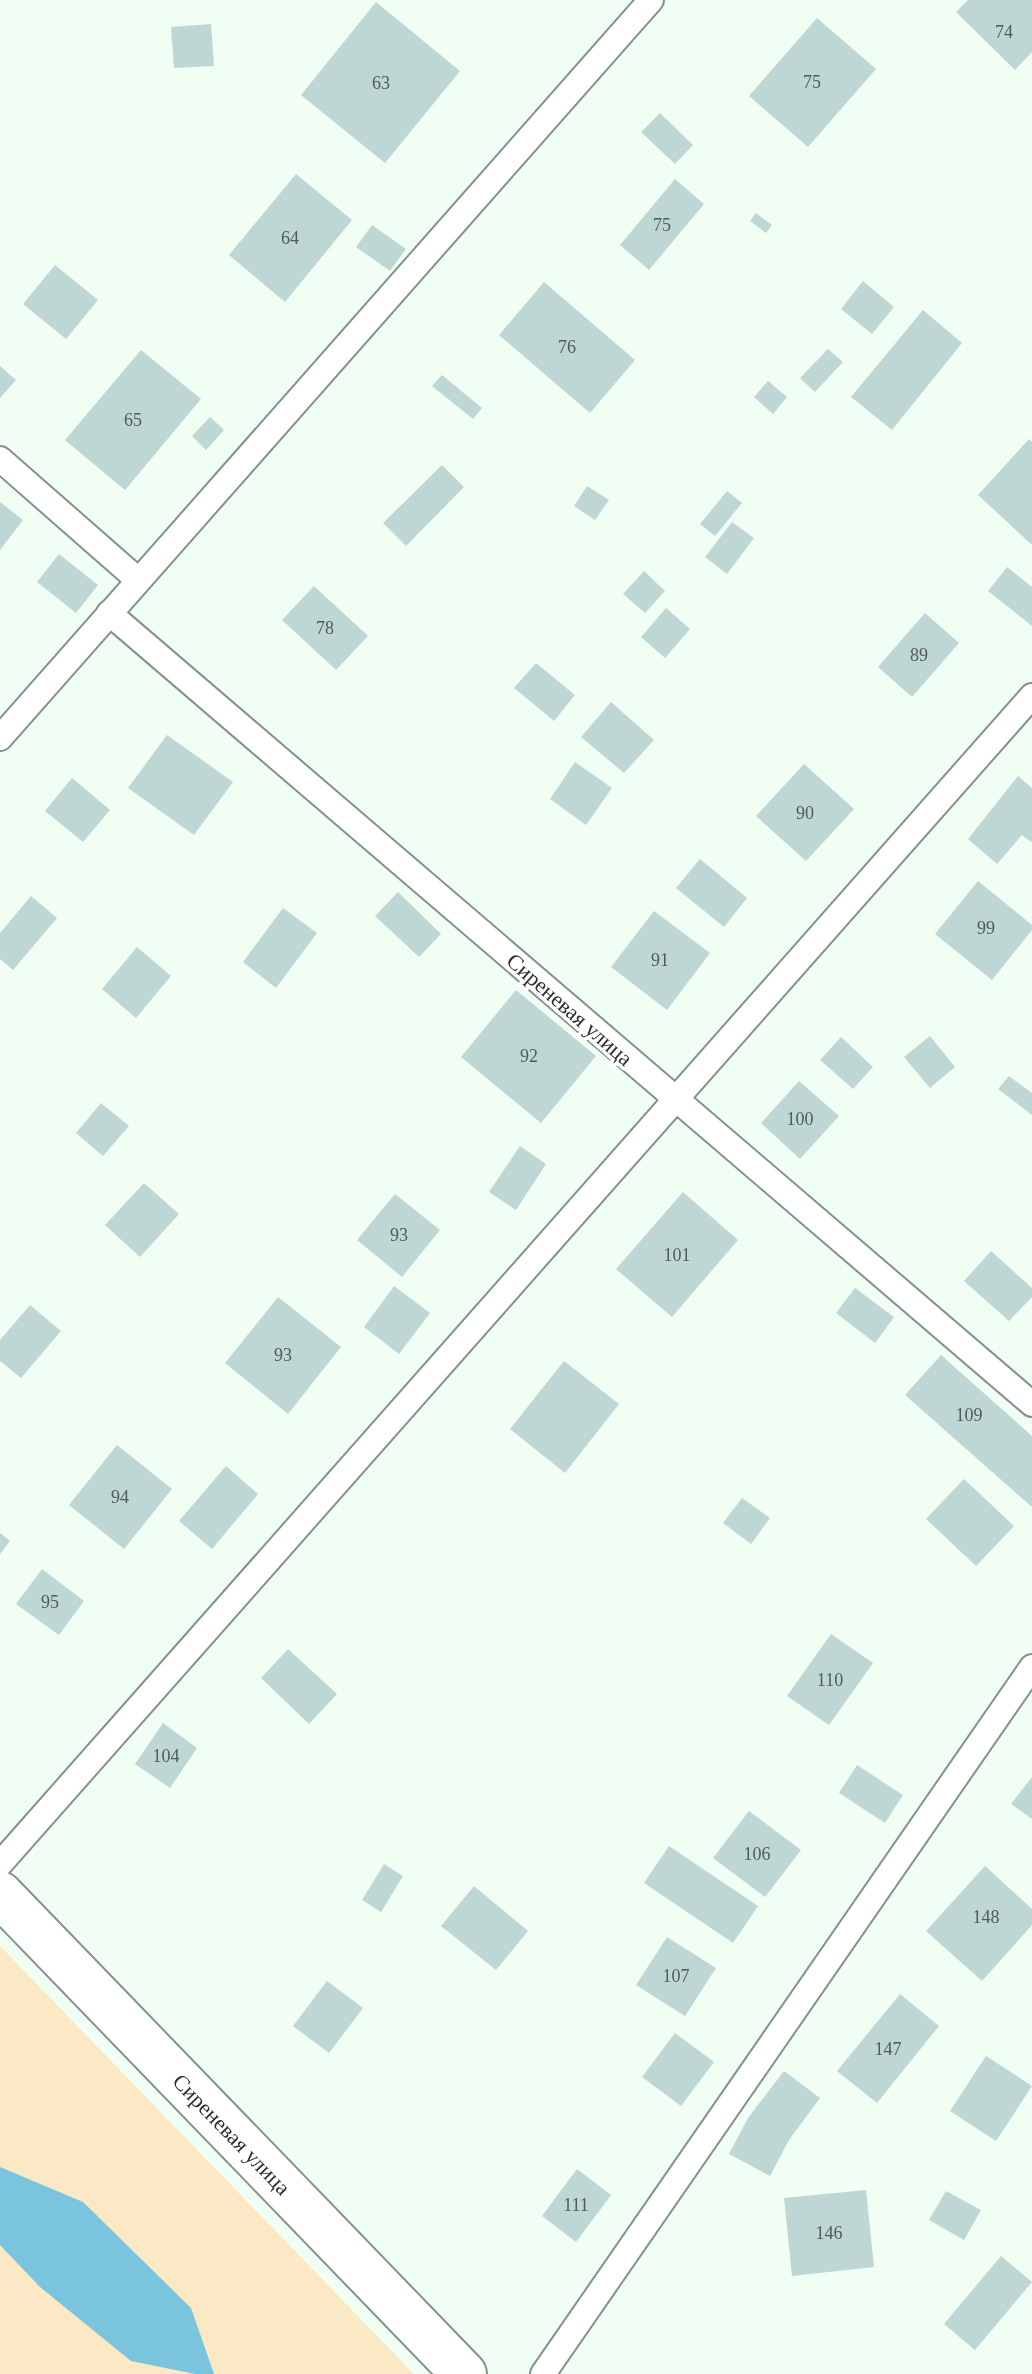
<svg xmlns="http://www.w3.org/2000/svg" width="1032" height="2374" viewBox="0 0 1032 2374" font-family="Georgia,serif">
  <rect width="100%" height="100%" fill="#f0fef4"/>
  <path fill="#fbe9c5" d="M0 1946 414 2374H0Z"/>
  <path fill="#7bc4dd" d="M0 2167 83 2202 191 2308 214 2374H195L131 2361 40 2287 0 2245Z"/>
  <path fill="#bfd7d4" d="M968 0H1032V52L1015 70 956 12Z
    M376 2 460 71 385 163 301 95Z
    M817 18 876 69 808 147 749 96Z
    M211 24 214 66 174 68 171 27Z
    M660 113 693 145 675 164 641 132Z
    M296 174 352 220 285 302 229 255Z
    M675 179 704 204 649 270 620 245Z
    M756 213 772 225 766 233 750 221Z
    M372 225 406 249 390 271 356 247Z
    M55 265 98 300 66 339 23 304Z
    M863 281 894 307 872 334 841 309Z
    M544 282 635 360 590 413 499 335Z
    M923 310 962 343 892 430 851 397Z
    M828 349 843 362 815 392 800 378Z
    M141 350 201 399 125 490 65 440Z
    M0 366 16 380 0 398Z
    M442 375 482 408 473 419 432 386Z
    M768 381 787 397 773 414 754 397Z
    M210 417 224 430 206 450 192 436Z
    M1029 439 1032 442V545L978 495Z
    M442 465 464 487 406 546 383 523Z
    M587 486 609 500 595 520 574 506Z
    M727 491 742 503 715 536 700 524Z
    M0 502 23 520 0 550Z
    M732 522 754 538 727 574 705 557Z
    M59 554 98 585 76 613 37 582Z
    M1007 567 1032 587V626L988 591Z
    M644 571 665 591 645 613 623 594Z
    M314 586 368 636 336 670 282 620Z
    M666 608 690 629 665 658 641 637Z
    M925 613 959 643 912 697 878 667Z
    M536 663 575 695 554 721 514 688Z
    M611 702 654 740 624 773 581 737Z
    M167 735 233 782 194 835 128 788Z
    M575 762 612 788 586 825 550 799Z
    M804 764 854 809 806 861 756 816Z
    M1018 776 1032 788V840L1031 842 1022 835 997 864 968 839Z
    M72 778 110 810 83 842 45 811Z
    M700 859 747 898 724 927 676 888Z
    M978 881 1032 925V930L992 980 935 934Z
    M398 892 441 934 419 957 375 916Z
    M31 896 57 918 13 970 0 959V933Z
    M283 908 317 933 276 988 243 962Z
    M654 911 710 953 667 1010 611 967Z
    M137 947 171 976 136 1018 102 989Z
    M516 990 596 1056 541 1123 461 1057Z
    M930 1036 955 1067 930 1088 904 1057Z
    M841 1037 873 1067 853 1089 820 1060Z
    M1009 1076 1032 1093V1115L998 1089Z
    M799 1081 839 1116 800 1159 761 1123Z
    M101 1103 129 1126 103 1156 76 1133Z
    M520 1146 546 1164 516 1210 489 1192Z
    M144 1183 179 1214 140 1257 105 1225Z
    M683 1192 738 1240 672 1317 616 1269Z
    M395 1194 440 1230 402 1277 357 1240Z
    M991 1251 1032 1288V1297L1009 1321 964 1281Z
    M394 1286 430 1313 399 1354 364 1327Z
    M855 1288 894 1317 875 1343 836 1313Z
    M278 1297 341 1347 288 1414 225 1363Z
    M30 1305 61 1331 21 1378 0 1361V1340Z
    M941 1355 1032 1436V1507L905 1395Z
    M564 1361 619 1404 565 1473 510 1429Z
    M117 1445 172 1489 124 1549 69 1505Z
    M226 1466 258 1494 212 1549 179 1521Z
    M964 1479 1014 1526 976 1566 926 1519Z
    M742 1498 770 1518 751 1544 723 1523Z
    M0 1533 10 1541 0 1554Z
    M42 1569 84 1601 59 1635 16 1604Z
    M831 1634 873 1663 829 1725 787 1696Z
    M288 1649 337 1694 309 1724 261 1678Z
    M163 1723 197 1748 170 1788 135 1764Z
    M857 1765 903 1795 885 1823 839 1793Z
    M1032 1777V1819L1011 1804Z
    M749 1811 801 1850 765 1897 713 1858Z
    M669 1846 758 1906 733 1943 644 1883Z
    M384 1864 403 1876 381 1912 362 1900Z
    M985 1866 1032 1909V1925L982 1981 926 1931Z
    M474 1886 528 1931 496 1970 441 1926Z
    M667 1937 716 1968 685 2016 636 1985Z
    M327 1981 363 2008 329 2053 293 2026Z
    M900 1994 939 2026 877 2103 837 2071Z
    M675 2033 714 2062 681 2106 642 2077Z
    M986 2056 1032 2086 996 2141 950 2111Z
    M784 2071 820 2098 789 2140 770 2176 729 2154 748 2118Z
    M577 2169 611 2195 576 2242 542 2216Z
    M866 2190 874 2267 792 2276 784 2198Z
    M946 2191 981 2210 964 2240 929 2220Z
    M1001 2256 1032 2282 975 2350 944 2324Z"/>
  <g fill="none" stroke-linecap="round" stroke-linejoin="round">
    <g stroke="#839387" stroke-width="28">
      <path id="lane" d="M0 459 138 580
        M109 613 1032 1404
        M0 738 651 0
        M0 1864 1032 696
        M543 2374 1032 1667"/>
    </g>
    <g stroke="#839387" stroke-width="48">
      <path id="street" d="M0 1894 464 2374"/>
    </g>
    <use href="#lane" stroke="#fff" stroke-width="24"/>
    <use href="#street" stroke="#fff" stroke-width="44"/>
  </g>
  <g text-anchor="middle" stroke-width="7" stroke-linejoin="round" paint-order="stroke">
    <g font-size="18" fill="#505b57">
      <text x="1004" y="38">74</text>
      <text x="812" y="88">75</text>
      <text x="381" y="89">63</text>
      <text x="662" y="231">75</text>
      <text x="290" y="244">64</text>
      <text x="567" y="353">76</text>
      <text x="133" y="426">65</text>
      <text x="325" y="634">78</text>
      <text x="919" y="661">89</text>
      <text x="805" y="819">90</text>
      <text x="986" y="934">99</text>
      <text x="660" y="966">91</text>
      <text x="529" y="1062">92</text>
      <text x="800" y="1125">100</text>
      <text x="399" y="1241">93</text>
      <text x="677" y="1261">101</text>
      <text x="283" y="1361">93</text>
      <text x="969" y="1421">109</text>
      <text x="120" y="1503">94</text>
      <text x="50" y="1608">95</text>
      <text x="830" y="1686">110</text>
      <text x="166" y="1762">104</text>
      <text x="757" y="1860">106</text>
      <text x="986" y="1923">148</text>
      <text x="676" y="1982">107</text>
      <text x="888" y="2055">147</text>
      <text x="576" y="2211">111</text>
      <text x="829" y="2239">146</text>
    </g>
    <g font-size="22" fill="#2b322d" stroke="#fff">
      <text transform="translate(570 1009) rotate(41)" y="8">Сиреневая улица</text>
      <text transform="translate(232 2134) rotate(46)" y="8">Сиреневая улица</text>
    </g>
  </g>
</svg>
